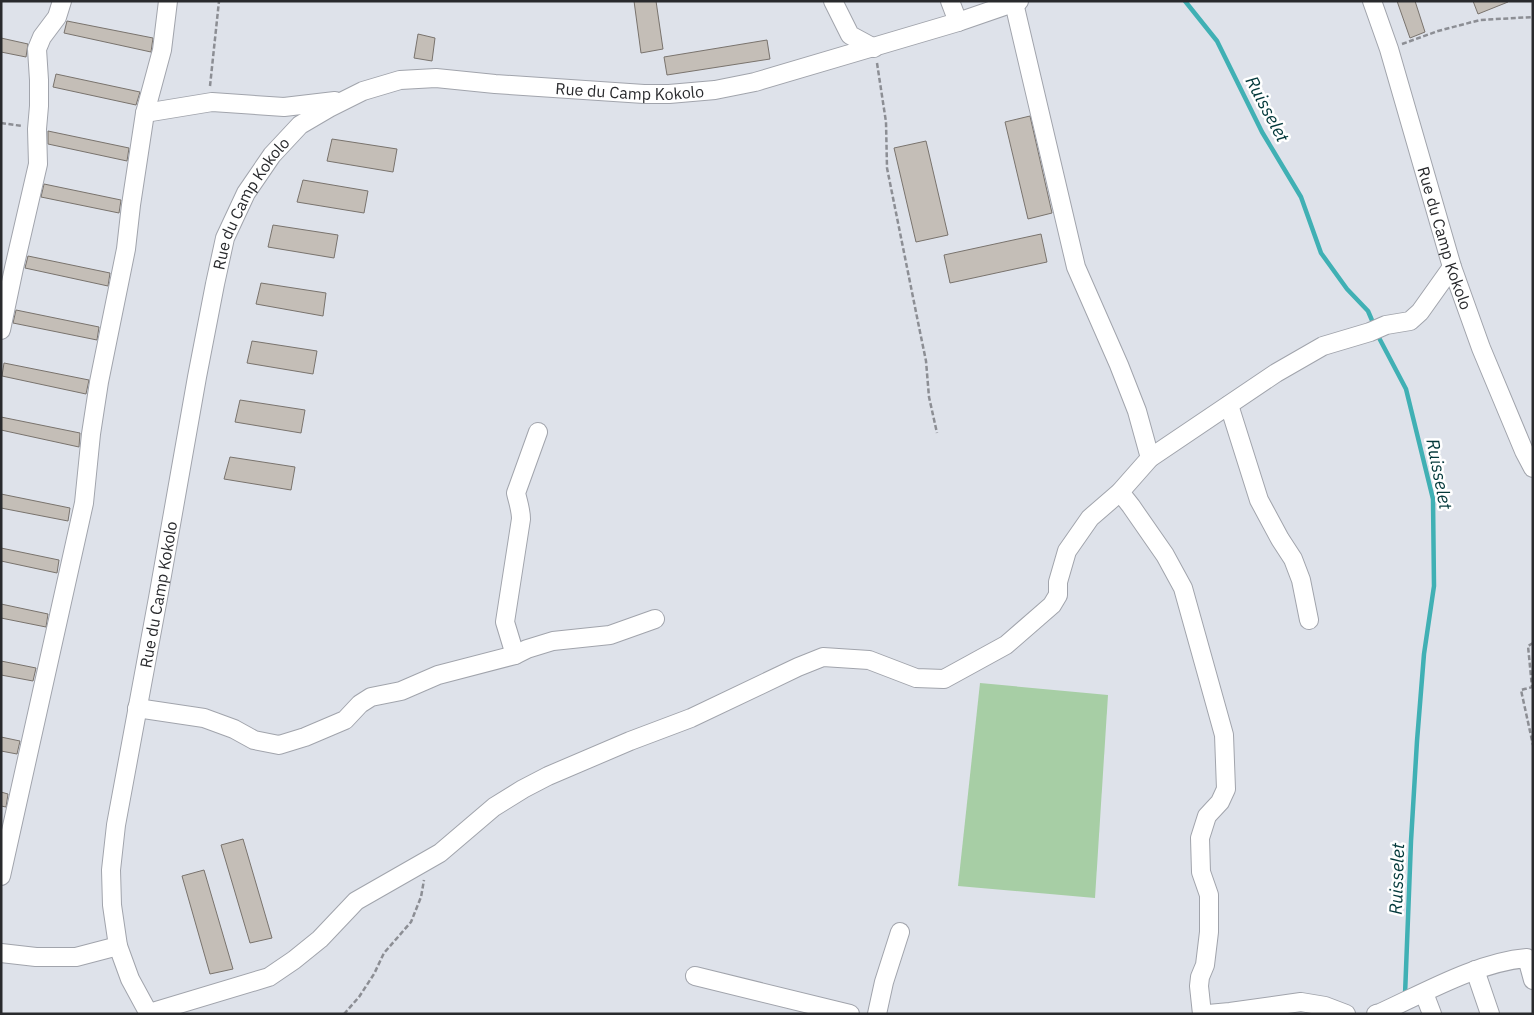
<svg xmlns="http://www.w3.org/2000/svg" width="1534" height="1015" viewBox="0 0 1534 1015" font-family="'IBM Plex Sans',sans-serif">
  <rect width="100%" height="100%" fill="#dee2ea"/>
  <path fill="#a7cea5" d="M980 683 1108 695 1095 898 958 886Z"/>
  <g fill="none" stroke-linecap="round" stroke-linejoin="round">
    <path stroke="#40b0b4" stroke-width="4.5" d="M1185 1 1217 41 1262 132 1301 197 1321 253 1347 289 1368 311 1374 325
      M1377 334 1406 389 1433 499 1434 586 1424 654 1417 741 1411 841 1405 995"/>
  </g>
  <path fill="#c4beb7" stroke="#79736d" d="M634 1H656L663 49 641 53Z
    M1397 1H1415L1425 32 1410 38Z
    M1473 1H1508V2L1478 14Z
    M67 21 153 38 151 52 64 33Z
    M418 34 435 38 432 61 414 58Z
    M1 38 28 44 26 57 1 52Z
    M767 40 770 59 667 75 664 57Z
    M56 74 140 92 136 105 53 87Z
    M1030 116 1052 213 1028 219 1005 122Z
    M48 131 129 148 127 161 48 144Z
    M332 139 397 149 393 172 327 161Z
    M926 141 948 235 916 242 894 148Z
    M303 180 368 191 364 213 297 202Z
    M44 184 121 200 119 213 41 197Z
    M273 225 338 235 334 258 268 247Z
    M1041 234 1047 262 950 283 944 255Z
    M28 256 110 273 108 286 25 268Z
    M261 283 326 293 323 316 256 304Z
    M16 310 99 327 97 340 13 323Z
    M252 341 317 351 313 374 247 363Z
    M4 363 89 380 86 394 2 376Z
    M240 400 305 410 301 433 235 422Z
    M1 417 80 433 79 447 1 430Z
    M230 457 295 467 291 490 224 479Z
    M1 494 70 508 68 521 1 508Z
    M1 548 59 560 57 573 1 561Z
    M1 604 48 614 46 627 1 618Z
    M1 661 36 668 33 681 1 675Z
    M1 737 20 741 17 754 1 751Z
    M1 792 8 794 6 807 1 806Z
    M243 839 272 938 250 943 221 845Z
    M204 870 233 969 210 974 182 876Z"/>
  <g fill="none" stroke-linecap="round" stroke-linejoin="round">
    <g stroke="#a1a4ac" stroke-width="20">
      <g id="minor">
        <path d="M833 1 850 35 874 48"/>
        <path d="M950 1 958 22"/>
        <path id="s1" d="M1372 1 1389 49 1452 267 1481 348 1524 451 1533 468"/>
        <path d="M1014 3 1076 267 1119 365 1137 411 1150 458"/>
        <path d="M145 113 212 102 284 107 335 101"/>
        <path d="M1 330 14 268 38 164 37 129 39 106V80L37 49 42 37 57 17 62 1"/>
        <path d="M1229 405 1259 500 1280 539 1293 559 1301 580 1309 620"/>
        <path d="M1120 492 1131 506 1165 555 1183 588 1224 735 1226 789 1220 802 1207 816 1200 838 1201 872 1209 895V932L1205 965 1200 977 1199 986 1202 1014"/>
        <path d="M515 655 505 622 521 519C521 510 518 502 516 493L538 432"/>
        <path d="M137 708 204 718 234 729 254 740 279 745 305 737 345 720 360 704 371 697 401 691 438 675 515 655 527 649 553 641 610 635 655 619"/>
        <path d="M1 876 84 503 91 434 99 382 126 249 131 205 145 113 162 50 168 1"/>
        <path d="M1 953 36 957H76L118 946"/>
        <path d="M1475 970 1490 1014"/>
        <path d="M695 976 850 1014"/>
        <path d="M1424 993 1432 1014"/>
        <path d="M149 1013 269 977 294 960 320 939 356 901 440 853 494 807 523 789 548 776 630 741 691 718 798 667 823 657 869 660 916 678 944 679 1006 645 1052 605 1058 595V582L1067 551 1090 518 1120 492 1150 458 1276 373 1323 346 1370 332 1386 325 1410 321 1420 312 1452 267"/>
        <path id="s2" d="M149 1014 130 979 118 946 112 905 111 870 116 825 158 598 197 377 215 284 225 238 246 193 272 155 300 125 329 108 363 91 400 80 436 78 495 84 644 94H669L715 90 755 82 958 22 1019 1"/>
        <path d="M877 1014 884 982 900 932"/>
        <path d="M1208 1014 1230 1012 1301 1002 1325 1006 1346 1014"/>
        <path d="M1376 1014 1380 1013C1424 993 1478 962 1527 958L1533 980"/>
      </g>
    </g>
    <path stroke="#8c8e94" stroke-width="2.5" stroke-dasharray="5 2.5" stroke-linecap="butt" d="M1402 44 1438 31 1480 20 1533 17
      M877 63 886 122 887 168 919 327 926 361 929 397 937 433
      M210 86 219 1
      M1 123 22 126
      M1533 643 1528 646 1532 687 1521 690 1533 745
      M344 1014 359 997 374 974 384 953 411 922 421 897 424 880"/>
    <use href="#minor" stroke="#fff" stroke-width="18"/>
  </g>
  <g text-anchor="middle" stroke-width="5" stroke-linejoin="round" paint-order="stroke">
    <g font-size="16" fill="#292a2d" stroke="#fff">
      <text dy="6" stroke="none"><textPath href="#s2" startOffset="1271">Rue du Camp Kokolo</textPath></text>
      <text dy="6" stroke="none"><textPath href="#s2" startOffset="836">Rue du Camp Kokolo</textPath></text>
      <text dy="6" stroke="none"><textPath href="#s1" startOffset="248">Rue du Camp Kokolo</textPath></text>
      <text dy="6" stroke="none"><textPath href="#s2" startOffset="431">Rue du Camp Kokolo</textPath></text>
    </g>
    <g font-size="18" font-style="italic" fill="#02383a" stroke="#fff">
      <text transform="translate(1267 109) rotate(62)" y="6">Ruisselet</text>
      <text transform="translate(1439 474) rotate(79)" y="6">Ruisselet</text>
      <text transform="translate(1397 879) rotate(-88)" y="6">Ruisselet</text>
    </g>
  </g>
  <rect width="1534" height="1015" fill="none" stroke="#292a2d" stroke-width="5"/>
</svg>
